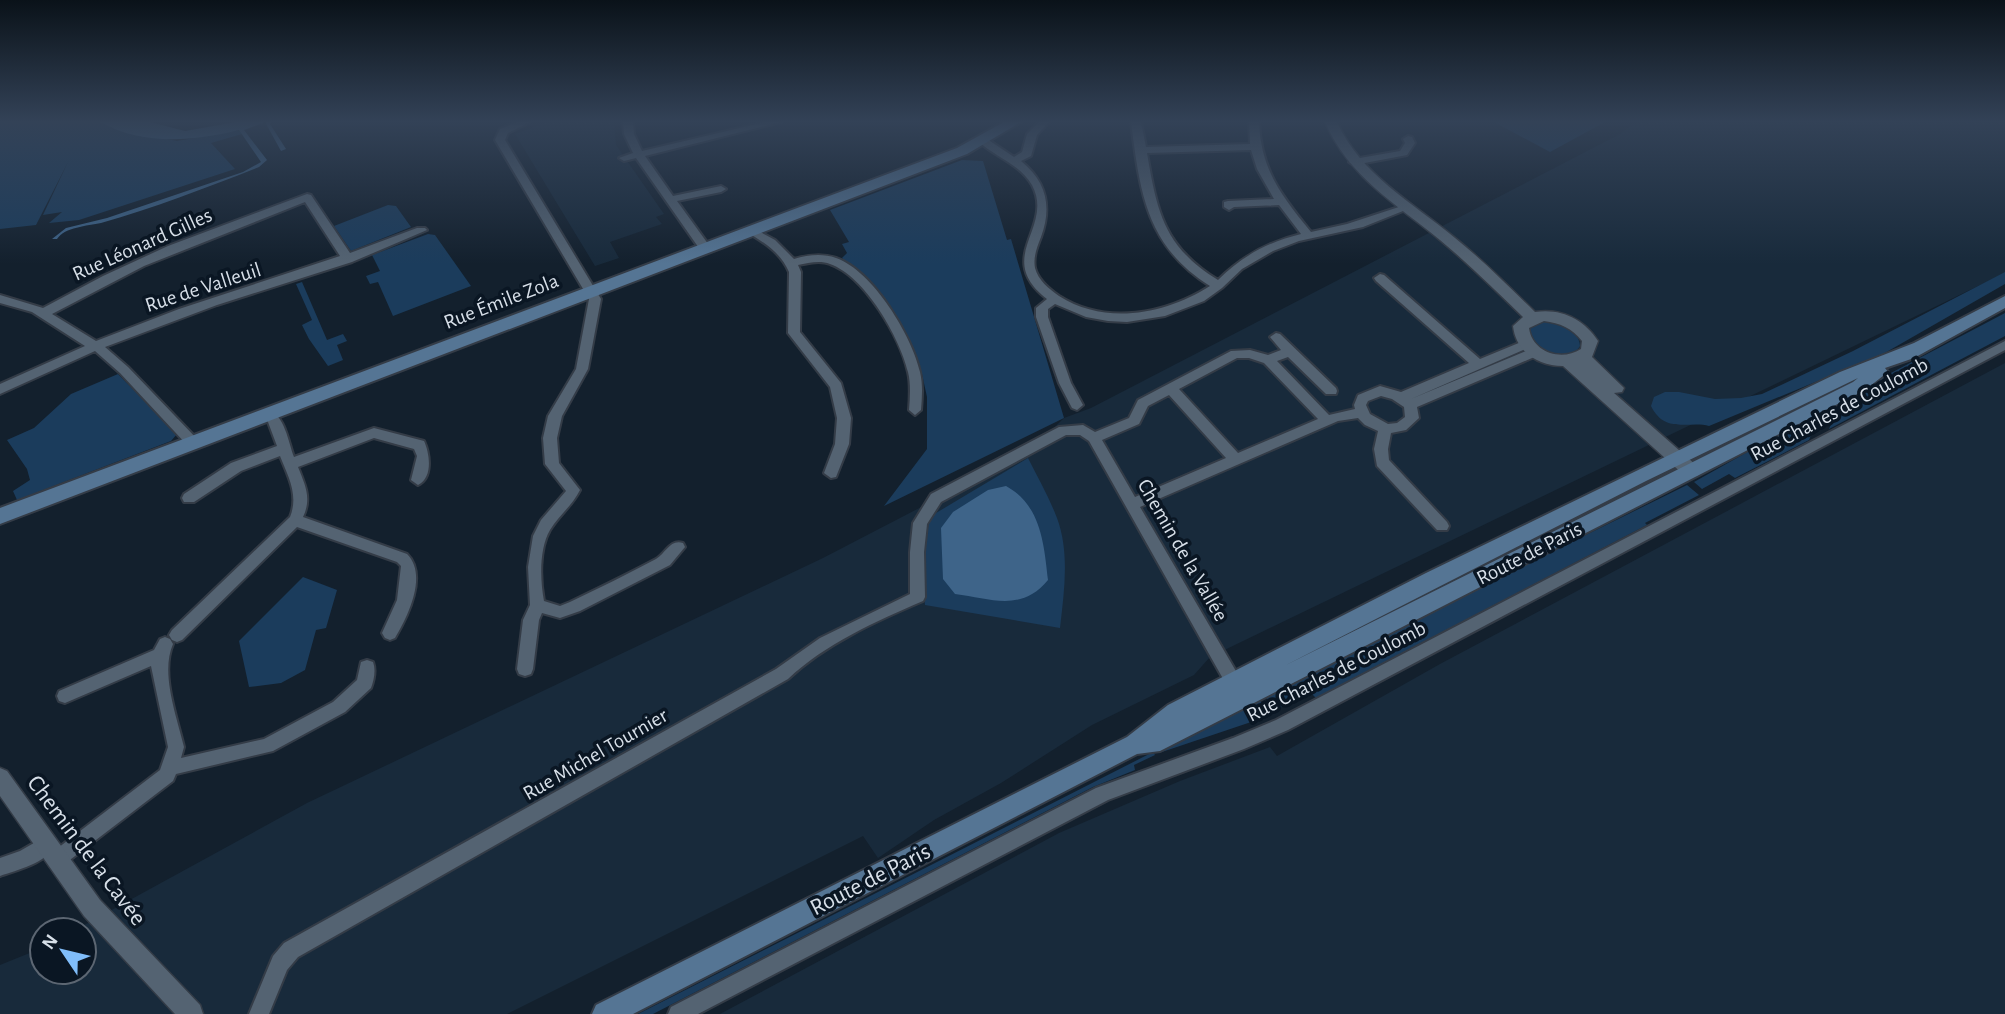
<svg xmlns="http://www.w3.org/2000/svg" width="2005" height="1014" viewBox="0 0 2005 1014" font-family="'Alegreya Sans',sans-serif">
  <rect width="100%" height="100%" fill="#13202d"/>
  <path fill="#182a3b" d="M547 122H614L616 145 664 214 656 217 662 224 610 242 619 258 595 266 515 134Z
    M1637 122H2005V273L1210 657 1194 675 1092 725 1001 783 934 820 878 858 863 836 507 1014H0V965L42 948V972H84V930H75L307 803 823 558 1031 450 1064 418 1091 408 1620 134Z
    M2005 363V1014H720L1059 833 1180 781 1270 747 1277 756 1440 664Z"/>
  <path fill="#1b3c5c" d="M0 122H100L112 128 177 141 240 130 242 134 211 143 235 169 79 220 49 223 62 212 43 215 68 162 36 225 0 229Z
    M1494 122H1605L1550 152Z
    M962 160 983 161 1007 240 1011 239 1064 418 884 506 927 449V397L922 374 904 329 842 258 847 253 842 244 849 242 830 210Z
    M388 205 396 206 411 227 351 251 334 226Z
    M428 234 435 235 471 286 393 316 378 282 370 284 366 276 380 271 372 255Z
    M2005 272V284L1883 354 1709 426C1691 420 1665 435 1651 406L1654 397 1665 392H1679L1715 399 1741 398 1762 394 1853 351Z
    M302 282 327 340 343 334 347 341 337 345 343 360 328 366 309 339 302 325 312 320 296 284Z
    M2005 313V336L1829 429 1841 401 1851 394Z
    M1539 321C1555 320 1579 327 1580 346 1568 364 1546 353 1531 344L1528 327Z
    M118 374 177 434 171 441 17 500 13 491 30 480 27 469 7 440 34 428 71 394Z
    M1822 410 1809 440 1735 478 1729 474 1702 489 1694 482Z
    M1028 458C1038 478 1049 497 1057 518 1070 553 1064 592 1060 628L925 605 923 549 931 516Z
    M1687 485 1699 495 1645 523 1647 525 1316 698 1310 692 1275 710 1264 694Z
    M303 577 337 590 326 628 316 630 305 670 281 683 249 687 239 641Z
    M1258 698 1269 712 1263 718 1159 753 1157 749Z
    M1153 752 1155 755 1134 765 1135 770 1093 787 653 1014H638Z"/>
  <path fill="#3e6489" d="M100 122H150L185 131 236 122H272L270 124 286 149 281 151 265 122 244 130 267 160 259 167C208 187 154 208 101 223 87 226 65 227 57 239H52L66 228 107 218 243 172 261 162 239 130C194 141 143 146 100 122Z
    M1006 486C1041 505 1044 544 1048 580 1022 612 992 599 955 594L943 579 941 528 953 512 988 490Z"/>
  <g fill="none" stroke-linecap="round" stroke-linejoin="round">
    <g stroke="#343c47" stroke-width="4">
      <path id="minor" d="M517 122H530L508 133 505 140 601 299 588 369 562 416 557 438 559 463 580 490C572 506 559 515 550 530 539 549 540 580 544 601L560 606 570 602C599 588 628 574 656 559 666 553 670 539 683 543L685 547 670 565 580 611 560 618 542 613 539 620 533 669 531 674 525 676 519 674 517 669 523 620 530 605 528 567 533 536 541 520 566 491 545 464 543 438 548 416 576 369 589 299 495 140 500 129Z
        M623 122H633L634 134 642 151 765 122H781L645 156 673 196 721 186 726 189 721 192 677 201 711 248 705 252 701 251 636 158 624 161 619 158 633 153 624 134Z
        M1039 122H1049L1037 135 1031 156 1021 161C1047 182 1052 207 1041 237 1037 247 1033 257 1035 268 1038 280 1049 289 1059 296 1106 326 1166 314 1210 286 1146 246 1140 192 1131 122H1141L1146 147 1250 144 1249 122H1259C1261 170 1281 195 1311 232L1347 224 1408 204 1413 207 1363 227 1299 241 1273 251 1242 269 1222 288 1204 301 1165 316 1127 322 1108 321 1086 317 1055 304 1048 309V317L1071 383 1083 405 1077 410 1072 408 1059 383 1036 317V308L1047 299C993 257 1055 228 1032 185 1020 164 995 157 978 141L987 139 1014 157 1022 152 1027 134ZM1251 150 1257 169 1274 199 1228 201 1224 202V207L1229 210 1234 207 1279 205 1301 234C1268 242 1242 256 1218 280 1164 247 1157 212 1147 153Z
        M1408 136 1412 137 1415 143 1407 155 1354 165 1349 162 1354 159 1400 151 1405 143 1403 139Z
        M307 194 311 195 350 253 417 228H425L427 230 352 262 217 305 105 347 128 367 198 440 200 443 198 446H188L120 373 95 351 0 394V384L85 346 32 312 0 303V295L43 308 103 276 168 246ZM305 202 340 256 179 309 96 341 52 314 144 266Z
        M751 227 775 240 794 259C808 255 822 253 836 258 873 271 912 336 920 372 923 385 922 397 921 410L915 415 909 410C910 397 911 384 908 372 900 338 865 276 830 264 820 260 808 263 798 265L801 272 800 332 841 383 851 418 849 444 836 477 831 478 824 473 835 444 837 418 830 387 788 333 789 272C781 253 765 243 747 232L745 230Z
        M1380 274 1384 275 1480 359 1526 340 1532 344 1530 347 1411 399 1531 349H1539L1541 352 1539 355 1417 407 1419 418 1406 430 1391 433 1388 449 1389 460 1447 522 1449 526 1447 530H1437L1377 466 1374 449 1378 431 1365 425 1358 418 1338 421 1140 507 1240 678 1243 690 1241 695 1235 697 1229 695 1226 684 1089 441 1080 435H1066L941 502 927 524 924 552 925 597 923 601C876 621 825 644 788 679L298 957 287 970 269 1014H249L273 956 284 943 776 669 820 638 910 594V552L913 523 931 494 1059 427 1083 425 1095 432 1129 418 1138 400 1231 351 1250 350 1268 355 1281 350 1270 337 1276 333 1280 334 1336 388 1337 391 1336 394H1326L1288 357 1277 361 1329 415 1355 409 1354 405 1358 395 1380 386 1401 392 1469 363 1376 281 1374 278ZM1237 358H1249L1264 363 1318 419 1238 453 1179 389ZM1169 395 1226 458 1135 497 1102 440 1139 424 1148 406ZM1381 396 1392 399 1404 407 1405 417 1397 423 1388 424 1370 414 1366 405 1368 401Z
        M2005 341V350L1288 730 1244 749 1108 800 698 1014H668L671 1007 1096 788 1233 738 1276 720Z
        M268 409C285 416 288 441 294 457L374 428 424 441C430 454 433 478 418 485L411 480 417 456 414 449 374 438 298 467C305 485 312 498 303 517L407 554C428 575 408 616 395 638L390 640 385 638 382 633 397 600 401 566 397 562 297 527 182 640 177 642 172 640 169 635 172 630 290 517C299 495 288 476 280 456L241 471 194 502H184L182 498 184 494 231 463 277 446 268 422 261 414Z
        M165 637 170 639 173 644C160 673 177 717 184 747L181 758 264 739 333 702 357 680 361 662 367 660 373 662C376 670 374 680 371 688L345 712 273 751 176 774 173 781 62 866 56 869 50 866 47 860 50 854 160 770 168 747 151 666 65 703 59 701 57 696 59 691 154 650 160 639Z
        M46 836 52 839 55 845C47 863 17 870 0 876V858L20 851Z"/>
    </g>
    <g stroke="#343c47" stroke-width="3">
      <path id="tertiary" d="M1325 122H1337C1361 175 1412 202 1455 238 1484 261 1509 287 1535 312 1561 308 1584 319 1598 341L1592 357 1624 388 1622 392 1614 393 1697 466 1700 471 1697 476H1685L1563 366C1538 366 1516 352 1513 326L1523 317C1496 291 1469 264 1440 240 1396 204 1348 176 1325 122ZM1544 321C1560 323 1572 328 1582 341L1581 349C1561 362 1532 352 1529 328Z
        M0 768 7 771 100 900 200 1005 203 1014H175L84 916 0 796Z"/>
    </g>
    <g stroke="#343c47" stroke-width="4">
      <path id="secondary" d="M1004 122H1021L967 154 0 524V508L957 148Z
        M2005 296V308L1914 358 1885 368 1888 372 1865 390 1160 751 1137 754 633 1014H592L596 1005 1127 737 1168 705 1426 573 1840 372 1914 343ZM1858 378 1853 382 1286 665 1646 481Z"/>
    </g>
    <use href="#minor" fill="#546372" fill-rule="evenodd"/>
    <use href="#tertiary" fill="#546372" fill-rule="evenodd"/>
    <use href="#secondary" fill="#557594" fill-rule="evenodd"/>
  </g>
  <linearGradient id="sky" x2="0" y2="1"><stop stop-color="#0a1219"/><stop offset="0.46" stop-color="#334257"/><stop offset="1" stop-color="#334257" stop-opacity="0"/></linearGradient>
  <rect width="2005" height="264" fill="url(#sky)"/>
  <g text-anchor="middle" stroke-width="7" stroke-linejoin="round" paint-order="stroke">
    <g font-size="21" fill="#d7dfe8" stroke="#0a1623">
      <text transform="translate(142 244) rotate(-24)" y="7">Rue Léonard Gilles</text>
      <text transform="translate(203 287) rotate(-18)" y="7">Rue de Valleuil</text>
      <text transform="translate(501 301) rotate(-21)" y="7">Rue Émile Zola</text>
      <text transform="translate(1839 409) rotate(-28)" y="7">Rue Charles de Coulomb</text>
      <text transform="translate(1183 550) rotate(60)" y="7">Chemin de la Vallée</text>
      <text transform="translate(1529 553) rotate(-27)" y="7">Route de Paris</text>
      <text transform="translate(1336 671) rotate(-27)" y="7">Rue Charles de Coulomb</text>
      <text transform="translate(595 754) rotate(-30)" y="7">Rue Michel Tournier</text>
    </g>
    <g font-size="24" fill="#d7dfe8" stroke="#0a1623">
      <text transform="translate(87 850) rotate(53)" y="8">Chemin de la Cavée</text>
      <text transform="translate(870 879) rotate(-27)" y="8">Route de Paris</text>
    </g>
  </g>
  <g transform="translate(63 951) rotate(305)"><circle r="33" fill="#0a1623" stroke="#5c6672" stroke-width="2"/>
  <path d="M0-5L12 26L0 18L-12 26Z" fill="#80bdfa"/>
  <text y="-10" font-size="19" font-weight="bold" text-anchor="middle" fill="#d7dfe8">N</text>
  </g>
</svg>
